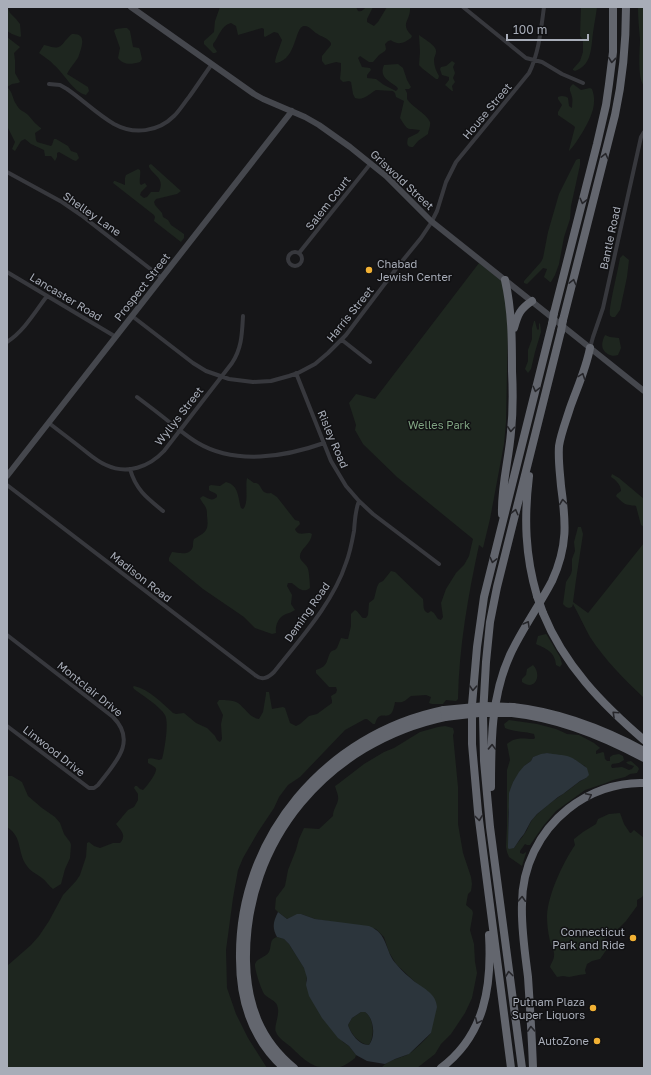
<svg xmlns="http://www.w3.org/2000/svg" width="651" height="1075" viewBox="0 0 651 1075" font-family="'Golos Text',sans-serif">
  <rect width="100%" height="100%" fill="#161618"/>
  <path fill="#1e261f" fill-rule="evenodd" d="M7 7 8 8 10 13 16 19 20 24 21 36 20 37 12 34 7 31Z
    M220 7H356L358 11C362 12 363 10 366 7H373L367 19V22L374 26 378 22 387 7H410C411 21 399 23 412 36L411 38C405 42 401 45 394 42 389 40 393 40 388 41L385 44 386 49 385 51 379 55 373 62H369L360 56 358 58 362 67 370 68 371 70 367 75V78L376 79 384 85 396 91 398 89 397 87C388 80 379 77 384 65L398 64 403 68 407 80 411 87 409 89H405L407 93V99C412 107 426 113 430 122 431 125 428 131 428 134L418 141 413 147H411C406 146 407 142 408 138L418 133 420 130C406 128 409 132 400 118L404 101 396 97 395 93 393 91 376 90C369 94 364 101 355 98L353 94 351 82 349 81 343 82 340 79 341 69V63L336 62 325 65 322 61V56L331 45V43C327 37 321 37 316 33 313 31 309 26 305 26 294 25 298 59 276 63L275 62 276 57 282 40 278 33 274 32 265 37 264 36V29L262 28 238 35 236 26 231 23C221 25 219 37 213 44V46L216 50 217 52 215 53H213L204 44V41L214 32 215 21Z
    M581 7H597C596 16 594 24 593 33 591 48 592 65 575 71L573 70V69L580 61 583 52V40L580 36Z
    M638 7H644V86C637 77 640 51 640 39 639 28 638 18 638 7Z
    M124 28H127L130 31 133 47 139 48 140 50 142 59 140 62C132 64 124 66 118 58L120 48 114 31 116 29Z
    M72 34C87 33 82 46 79 55 78 60 70 67 67 74L88 87 89 91 86 95C73 92 64 73 54 65 50 60 44 57 39 53L44 45C54 47 58 51 65 41 68 38 69 36 72 34Z
    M419 35C424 39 432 43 435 48 438 52 434 56 434 60 434 66 436 71 439 76L438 79H436L423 69 419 65 420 52Z
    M7 37 20 47 14 53 15 60V73L20 82 18 83 12 84 7 87C13 92 12 98 16 104 20 111 22 110 27 114 32 119 35 124 41 128V129L35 133 36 140 37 142 51 146 52 145 54 139H56L68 146 71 151 77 153 79 158 76 161 73 160 59 152 57 153V157L55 161 51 156H45L44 150 31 144 25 139 21 141 15 151 12 149 15 142 7 126Z
    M452 61 455 63 453 67 455 73 453 78 455 82 452 86 453 91H452L445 85 449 80V77L442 75 440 69 441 67 446 66Z
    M573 84 581 90 590 88 592 89C598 105 590 119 582 133 578 139 574 146 569 151V150L575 127 574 126 558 115V112L562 105 558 99V97C561 95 566 96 568 98L569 106 572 108C572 104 573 100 572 97 571 91 567 89 573 84Z
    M578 159H580V165L571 206 570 219 564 237 559 264 555 275 551 282H550L544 277 547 269 543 268 527 284 524 283V281L541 262 543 258 548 232 559 194 576 160Z
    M151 164 181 191 177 194 156 199 154 202 155 205 162 213 163 217 168 220 171 225 184 234V238L181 242 154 221 155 217 154 215 113 183 114 181H115L125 185V178L126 175 138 169 140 170C141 174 139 179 140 184L141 185 145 183 147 186 141 192 140 195 144 198 147 197 151 192H159C165 178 155 177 149 167V165Z
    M623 255 629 260 627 277 620 310 615 317H612C611 316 610 316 610 315 608 310 619 266 620 258Z
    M479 263 503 282 508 321 506 422 504 444 490 519 483 548 479 545C468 596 459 647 458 699L456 701 446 700 443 704H432L429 703 431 697 426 695 411 696C404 701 405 703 395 702 391 728 380 705 375 724H373L367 719H365L345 730 300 777 288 785 279 797 274 808 258 832 243 858 238 870 233 898 226 950 227 988 236 1014 248 1038 267 1068H7V966L31 945 39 936 49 921 63 895 76 881 80 875 86 857 87 843 89 842 94 846 100 848 113 843H120C127 835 121 831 116 824L117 823 128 810 134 807 138 800V794L134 788 135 786H137L140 789 143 790C146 788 157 773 156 769 156 767 151 765 148 763V759C151 757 155 759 159 760L162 759 163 755C165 746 169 722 165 715 161 707 142 695 134 689L133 687 134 686C150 690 161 702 173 713L176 714 184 713 196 723 207 728 215 736 217 740 220 742 222 739 221 724 223 715 217 703 219 700C226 700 233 700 238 703 245 708 250 718 259 719L263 712 266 694V692H269L272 709 283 707 285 708 290 723 296 726 300 724 309 716 317 714 332 703V701L331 696 336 693 337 690 336 687H329L316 673V670C318 669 322 668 324 666 330 660 327 651 335 650L337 648 341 638 346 639H348L351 626V614L355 610C359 612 360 616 363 618H366L368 615 369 603 374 599 377 587 379 583 383 581 391 571 395 572 423 599C424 604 422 611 428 613L431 611 434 613 438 619 441 620 443 617 441 603 446 589 456 573 464 565 469 556 473 539 397 477 363 444 355 430 356 425 349 403 356 394 375 399Z
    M534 321H535L537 329 538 330 539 329V324L540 323 541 332 535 352 531 369 528 373 525 369 528 361V350L532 339V328Z
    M605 335 610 337 619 338 621 348 618 355C613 357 606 355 603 349 601 345 603 339 605 335Z
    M612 474 619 478 644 499V527L641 525 636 506C634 505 632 506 630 505 624 505 620 500 616 496L617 494 621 491C621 485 616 480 611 477Z
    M247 478 254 483C263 482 259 495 271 493L277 497 295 520 299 521 300 524 295 529C297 536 304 533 310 533L312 534C311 544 300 549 300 556 299 561 307 564 308 569 309 571 310 585 310 588 303 594 297 587 292 583H288L287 586 292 595 291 604 295 610C292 612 289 613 286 614 278 617 275 626 276 633L272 634 255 628 244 617 203 589 169 561V558L172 552C180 553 191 556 193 546 193 543 193 541 194 539 206 532 209 531 207 516 207 512 207 509 205 506 203 503 201 501 200 498L203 496C208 498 212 502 217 497V495C215 492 211 492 209 490V486L211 485 220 486 226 482C239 485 238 498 241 508L243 509C249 503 245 487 247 478Z
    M578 527H581L583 534 576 580 573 602 588 613 644 543V698C624 679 605 660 590 637 584 626 579 615 573 604L572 607 569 608 566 607 563 604 566 582 571 574 572 570V559L575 551 574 542Z
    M546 634 547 635 560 657 562 664 560 667 556 665C555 652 547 649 536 644L538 636Z
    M533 665C542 674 536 692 522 682V679L526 675 527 669Z
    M509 720 537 724 556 729 567 734 579 735 594 743 599 747 600 748 596 751V754L603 752 604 753 605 759 607 761H610V757L613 755 619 754 623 756 624 760 619 763 612 764 611 766 612 768 622 767 629 770 632 769 634 766 628 764 626 762 631 761 638 767 639 769 637 773 630 774 625 777 613 780 606 783 585 790 556 811 544 825 530 845H527L525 844 520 851V853L523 854 526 852V853L522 866 509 857 507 852 506 847 507 825V770L510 760 507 744C516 736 524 739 534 739L535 738 534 734C524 731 514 732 505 728L504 724ZM547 753C556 756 565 755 574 759 577 761 580 764 585 766L586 778C577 782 571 789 563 794 554 800 539 811 532 820 529 824 528 829 525 833 522 838 517 843 514 848H508V813L513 782 524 766 531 761 533 757Z
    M445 726 453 728 454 732 453 735 458 787V824L463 853 471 877 472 884 471 891 468 894 466 905 472 910 473 913 470 930 474 944 475 962 477 973 472 998 465 1013 451 1034 441 1044 435 1054 417 1068H381C390 1058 401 1059 410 1053 417 1048 425 1040 431 1033L415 982 396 964 389 952 384 937 376 929 315 919 301 914 294 916 287 919 278 912 275 909 276 898 285 886 288 870 296 850 299 839 304 828 319 829 333 816C333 809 337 806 338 800 339 795 336 791 335 786L338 784 364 764 384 752 394 748 420 732 438 727Z
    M7 776H12L22 782 28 796 42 808 55 817 60 823 64 834 70 842 71 845 70 858 65 869 61 884 53 889C49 886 46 881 42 878 37 874 30 871 27 866 17 853 23 837 7 827Z
    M620 813 624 824 630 833H631L634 830 644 838V894L642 897 637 900V906L626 921 613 934 605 939 604 941 607 946V949L600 959 592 961 587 964 585 970 586 974 579 975 569 977 563 976 557 977 550 967C551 963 554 960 554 956 555 951 551 946 550 941 548 933 547 924 547 916 548 894 563 863 575 845L574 841V839L583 832 596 824 598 819 609 814Z
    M277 937 284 939 289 944 306 971 307 978 306 981 343 1042 349 1046 356 1055 355 1058C352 1061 341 1068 336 1068 333 1068 330 1067 327 1067 326 1067 322 1067 321 1067 311 1067 298 1054 291 1047 286 1043 278 1038 276 1032 273 1027 281 1014 277 1005 275 1000 269 999 265 995 262 992 254 968 255 964 257 958 266 957 269 952 272 945 269 939 277 937Z
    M361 1012H365C374 1018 375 1036 369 1045 359 1044 351 1034 348 1025L352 1018Z"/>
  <path fill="#2c353c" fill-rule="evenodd" d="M547 753C555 755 563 754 570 757 572 757 584 766 587 768L589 775 586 778 580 781 563 794 558 797 537 814 531 821 524 834 520 839 514 848 509 849 508 848V844L509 793 513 782 519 772 524 766 531 761 533 757 541 754Z
    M278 912 287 919 297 914H301L315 919 369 926C389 934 384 951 397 965 402 971 409 977 415 982 425 989 436 994 437 1007L431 1033 409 1054 395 1059 385 1064 367 1061 356 1055 349 1046 338 1038 322 1018 309 996 306 985 307 978 304 968 289 944 284 939 277 937C272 928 273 922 278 912ZM361 1012H365C374 1018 376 1037 369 1045 359 1045 351 1034 348 1025L352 1018Z"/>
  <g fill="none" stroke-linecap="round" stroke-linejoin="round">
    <path stroke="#37383d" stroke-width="4" d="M463 7 526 58 542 62 562 74 583 83
      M49 84 60 85 67 89C83 100 97 114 114 124 134 135 158 132 174 116 180 110 184 103 189 97 197 86 204 75 212 64
      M7 172 62 202 81 215 162 278
      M288 259a7 7 0 1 1 14 0a7 7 0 1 1-14 0Z
      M299 253 371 163
      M7 272 116 337
      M132 316 193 363 206 371 229 379 253 382 271 381 289 376 298 373 315 364 328 353 346 335 399 265 421 238 431 223 437 211 446 182 456 162 529 73C539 53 541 29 544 7
      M342 340 370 362
      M7 342C24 331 35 312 47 296
      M590 348 593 337 603 308 641 137 644 132
      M296 373 331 461 346 486 359 501 373 514 439 564
      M137 397C149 406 161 415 173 425 181 431 189 438 198 443 235 465 285 457 324 443
      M49 423C59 431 70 439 80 447 88 453 96 461 106 465 127 475 149 467 164 451L232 363C242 348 242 333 243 316
      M130 469C136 490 147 498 163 511
      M7 485 255 675C262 681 268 678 274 672 300 639 333 603 346 563 350 553 352 542 354 531 355 520 355 511 359 501
      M7 635 113 717C138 742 114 764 98 785L94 788H89L7 726"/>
    <path stroke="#45474d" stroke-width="6" d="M131 7 254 94 263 99 305 117 319 125 350 147 386 176 431 221 644 391
      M7 476 292 111"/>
    <path stroke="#63666e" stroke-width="8" d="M554 313 597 144 606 105 609 84 613 52V7
      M563 320 615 115C623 78 626 45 626 7
      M514 328C518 314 520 309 532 301
      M529 476C524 518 525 555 537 596
      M502 514C501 486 509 459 511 432 513 412 513 391 512 371 512 340 512 311 505 280
      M543 613C564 665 602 704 644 740
      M513 707C559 712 603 729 644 751
      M512 713C559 718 603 736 644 758
      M491 787C491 742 491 697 510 655 522 629 539 606 552 581 568 546 566 522 561 486 560 473 558 460 559 446 561 433 566 421 570 408 577 388 586 369 590 348
      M284 1068C252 1039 240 1002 240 959 238 838 326 734 444 710
      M294 1068C260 1040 247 1005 246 961 244 840 328 742 445 717
      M441 1068C485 1035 492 986 489 935
      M511 1068 478 812 472 744V705L477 647 484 597 552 324
      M522 1068 490 827 484 761 483 715 486 662 490 622 497 587 561 331
      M533 1068C532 1038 530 1007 528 977 525 953 521 928 522 904 522 867 539 832 568 809 589 792 617 782 644 783"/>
    <path stroke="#63666e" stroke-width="8" d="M552 324 554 313
      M561 331 563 320
      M537 596 543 613
      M444 710 486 706 513 707
      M445 717 479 713H512"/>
  </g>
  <defs><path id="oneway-chevron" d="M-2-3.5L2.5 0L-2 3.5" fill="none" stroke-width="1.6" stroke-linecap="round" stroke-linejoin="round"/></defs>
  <g stroke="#26262a">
    <use href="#oneway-chevron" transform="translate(612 60) rotate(96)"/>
    <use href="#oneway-chevron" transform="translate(605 156) rotate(-76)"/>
    <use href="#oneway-chevron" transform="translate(583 201) rotate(104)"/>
    <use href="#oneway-chevron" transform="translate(573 282) rotate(-76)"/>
    <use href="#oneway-chevron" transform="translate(582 376) rotate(-70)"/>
    <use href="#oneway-chevron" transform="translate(536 389) rotate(104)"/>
    <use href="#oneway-chevron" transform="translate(511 429) rotate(95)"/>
    <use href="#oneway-chevron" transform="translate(563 502) rotate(-97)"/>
    <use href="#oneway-chevron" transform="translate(515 512) rotate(-76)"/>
    <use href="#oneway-chevron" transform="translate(493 560) rotate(104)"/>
    <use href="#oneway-chevron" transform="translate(527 624) rotate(-60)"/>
    <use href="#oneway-chevron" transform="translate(473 688) rotate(93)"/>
    <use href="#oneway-chevron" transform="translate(615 714) rotate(-137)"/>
    <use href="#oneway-chevron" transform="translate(492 747) rotate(-88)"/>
    <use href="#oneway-chevron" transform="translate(589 796) rotate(-27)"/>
    <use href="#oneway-chevron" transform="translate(479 818) rotate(83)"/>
    <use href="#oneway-chevron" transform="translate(522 899) rotate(-87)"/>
    <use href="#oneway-chevron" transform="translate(509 974) rotate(-97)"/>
    <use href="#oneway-chevron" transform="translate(478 1021) rotate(114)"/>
    <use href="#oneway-chevron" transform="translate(531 1029) rotate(-93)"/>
  </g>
  <g fill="#f2b134" stroke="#111113" stroke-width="1.5">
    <circle cx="369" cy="270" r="4"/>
    <circle cx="633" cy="938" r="4"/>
    <circle cx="593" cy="1008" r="4"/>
    <circle cx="597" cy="1041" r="4"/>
  </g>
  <g text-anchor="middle" stroke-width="3" stroke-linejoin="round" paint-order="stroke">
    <g font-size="11" fill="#a8adb8" stroke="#111113">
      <text transform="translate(487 111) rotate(-50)" y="4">House Street</text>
      <text transform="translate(402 180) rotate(43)" y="4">Griswold Street</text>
      <text transform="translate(328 203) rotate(-52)" y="4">Salem Court</text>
      <text transform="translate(92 214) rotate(35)" y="4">Shelley Lane</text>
      <text transform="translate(610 238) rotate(-78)" y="4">Bantle Road</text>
      <text transform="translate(142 287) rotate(-52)" y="4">Prospect Street</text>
      <text transform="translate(66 297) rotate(31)" y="4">Lancaster Road</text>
      <text transform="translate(350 314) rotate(-51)" y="4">Harris Street</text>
      <text transform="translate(179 416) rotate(-52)" y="4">Wyllys Street</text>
      <text transform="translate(333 439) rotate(67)" y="4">Risley Road</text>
      <text transform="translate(141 577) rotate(38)" y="4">Madison Road</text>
      <text transform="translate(307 612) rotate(-55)" y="4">Deming Road</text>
      <text transform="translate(90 689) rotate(39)" y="4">Montclair Drive</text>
      <text transform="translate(54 751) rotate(38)" y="4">Linwood Drive</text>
    </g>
    <g font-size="11" fill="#a8adb8" stroke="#111113" text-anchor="end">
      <text x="377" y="268" text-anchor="start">Chabad<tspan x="377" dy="13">Jewish Center</tspan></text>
      <text x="625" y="936">Connecticut<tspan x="625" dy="13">Park and Ride</tspan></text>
      <text x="585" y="1006">Putnam Plaza<tspan x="585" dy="13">Super Liquors</tspan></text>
      <text x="589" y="1045">AutoZone</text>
    </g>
    <g font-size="11" fill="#7fa381" stroke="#111113">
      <text x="439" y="429">Welles Park</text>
    </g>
  </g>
  <rect width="651" height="1075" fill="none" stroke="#a8adb8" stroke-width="16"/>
  <path d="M507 34v6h81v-6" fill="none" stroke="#a8adb8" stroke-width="2"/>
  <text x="513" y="34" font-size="12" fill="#a8adb8" stroke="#111113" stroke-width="3" paint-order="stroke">100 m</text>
</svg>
